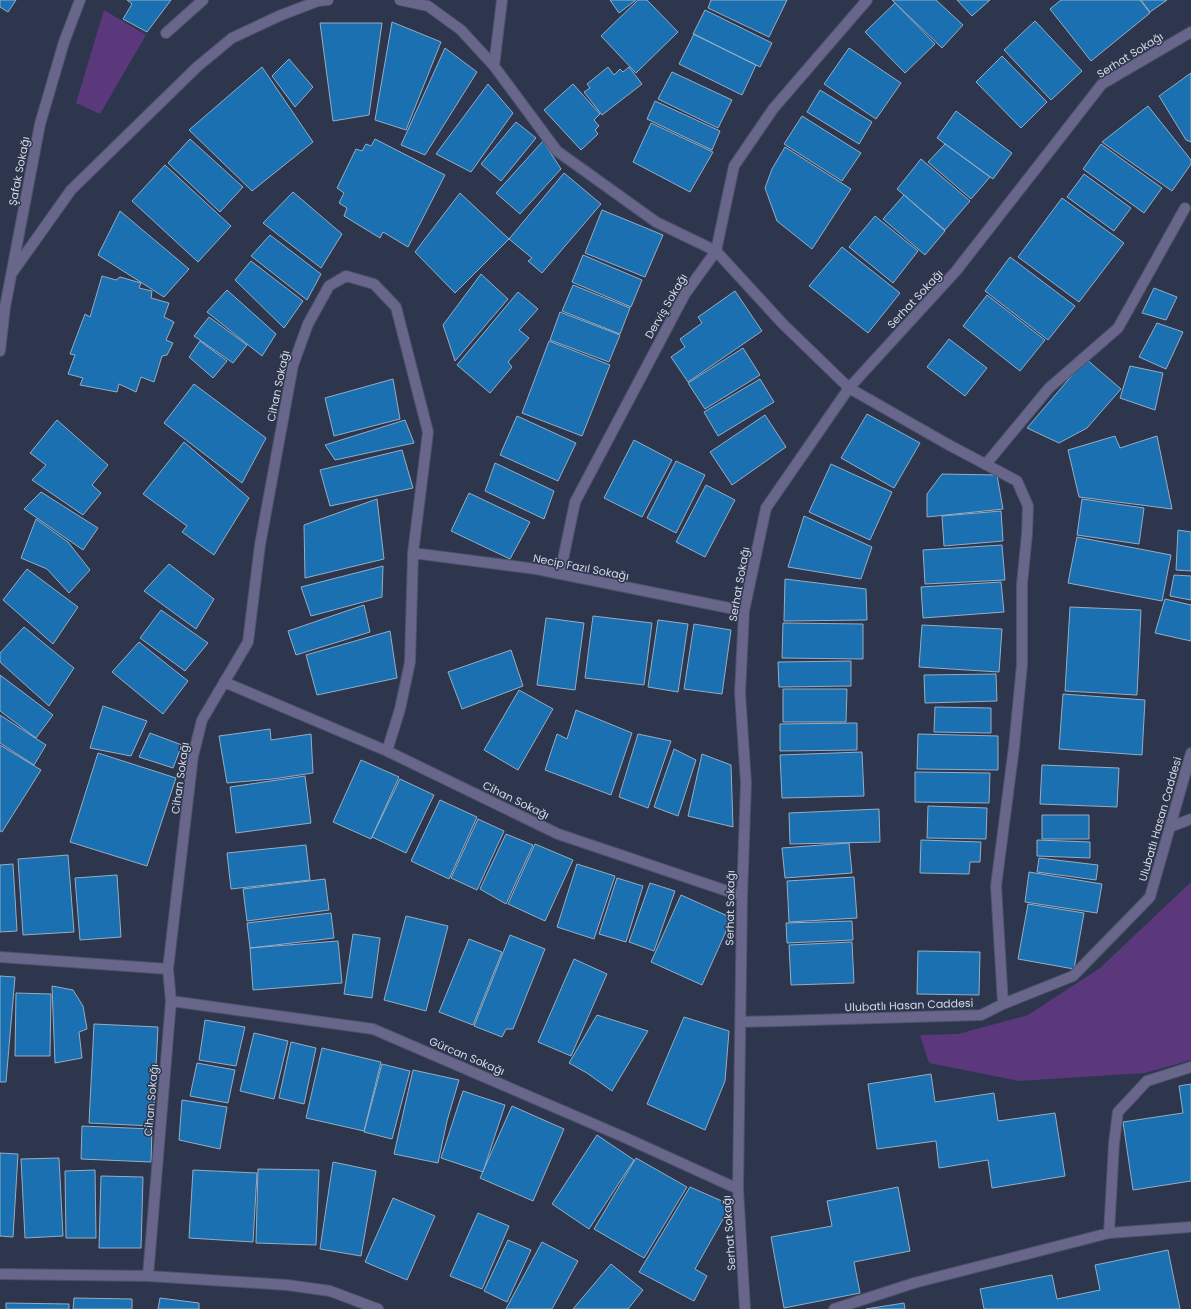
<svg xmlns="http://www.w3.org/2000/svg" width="1191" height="1309" viewBox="0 0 1191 1309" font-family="Poppins,sans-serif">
  <rect width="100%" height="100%" fill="#2d364c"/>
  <path fill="#5b387c" d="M104 10 146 35 100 114 76 103Z
    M1191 882V1060L1145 1073 1019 1081 929 1063 920 1035 958 1034 1028 1015 1100 968Z"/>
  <path fill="#1a70b1" stroke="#96adc3" d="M0 0H16L8 12 0 7Z
    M127 0H171L147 32 123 19 132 4Z
    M610 0H636L619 13Z
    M638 0H647L678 32 636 73 601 36Z
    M711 0H787L769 37 708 8Z
    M892 0H936L963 25 942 48Z
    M957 0H990L972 16Z
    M1061 0H1140L1150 13 1091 61 1050 9Z
    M1141 0H1167L1150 12Z
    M895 3 935 44 905 73 865 32Z
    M705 10 772 43 760 67 693 34Z
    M1035 21 1082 71 1051 100 1004 50Z
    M392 22 441 42 406 130 375 120Z
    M320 23H382L369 115 333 121Z
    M694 34 756 65 742 95 679 64Z
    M445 48 477 72 425 155 401 145Z
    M849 48 901 83 876 119 824 84Z
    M1002 56 1047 102 1021 128 976 82Z
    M289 59 313 87 295 107 272 76Z
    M262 67 313 142 252 191 189 130Z
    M608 67 614 75 620 69 623 72 629 67 642 84 602 115 584 92 590 88 587 84Z
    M672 72 732 100 718 128 658 99Z
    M1191 73V142L1186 140 1159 96Z
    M488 84 513 113 471 172 436 154Z
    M573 84 600 114 594 120 599 126 595 130 598 134 581 150 544 110Z
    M820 90 872 122 859 144 807 112Z
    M655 101 720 131 712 150 647 119Z
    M1148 106 1191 160V164L1172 191 1102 142Z
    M956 111 1012 153 993 179 937 138Z
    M802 116 861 153 842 181 784 144Z
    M516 122 536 138 501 181 481 164Z
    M651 123 713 152 690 192 633 162Z
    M190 139 243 187 220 212 168 163Z
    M375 139 445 175 408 247 383 232 380 238 344 216 347 208 339 203 344 193 337 188 356 149 362 151 366 144 371 146Z
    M543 141 561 169 520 214 496 193Z
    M945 144 990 177 971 199 928 162Z
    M1101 144 1162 188 1144 213 1083 169Z
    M785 147 851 189 812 249 777 221 765 188 772 169Z
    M921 159 970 201 945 230 897 189Z
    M165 165 231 226 198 262 132 201Z
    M564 173 601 204 542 273 528 261 532 258 509 239Z
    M1084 174 1131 208 1114 231 1067 197Z
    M293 192 342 234 321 268 263 223Z
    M460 193 509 239 455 293 415 252Z
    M904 195 945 231 925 255 883 219Z
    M1062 198 1124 243 1079 302 1018 257Z
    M602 210 663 235 645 277 585 253Z
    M120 211 189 269 164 297 98 255Z
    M875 216 918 251 893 283 849 247Z
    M270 235 321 274 307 300 251 256Z
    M842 247 900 293 868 333 809 286Z
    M583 255 642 280 631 307 572 282Z
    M1010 257 1075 306 1048 340 985 291Z
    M251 261 303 301 284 328 235 280Z
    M481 274 508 299 455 361 443 325Z
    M102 276 116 280 120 277 141 283 139 288 152 291 151 298 169 303 164 317 174 322 166 340 173 343 167 355 162 356 154 382 141 377 136 392 119 384 117 392 80 385 83 378 68 374 75 355 70 354 85 314 90 317Z
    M573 285 630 308 620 334 562 311Z
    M1154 288 1177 297 1166 320 1142 313Z
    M227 290 276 334 262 356 207 312Z
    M735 291 762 331 688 382 671 357 685 347 680 339 702 323 698 317Z
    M518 292 538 309 519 330 529 338 508 362 512 367 490 393 457 365Z
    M987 295 1045 340 1020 371 963 326Z
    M560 312 620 335 609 362 550 340Z
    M209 317 247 345 233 363 194 336Z
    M1157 323 1183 332 1166 369 1139 357Z
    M949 339 987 368 965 396 927 367Z
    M200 341 227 361 213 378 189 357Z
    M549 341 610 365 582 436 522 413Z
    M743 348 760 375 705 409 688 383Z
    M1086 359 1121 389 1087 428 1059 443 1027 428Z
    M1130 366 1163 373 1155 410 1120 398Z
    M393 379 400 419 334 436 325 398Z
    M760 379 774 402 718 436 704 412Z
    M194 384 266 438 242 483 164 423Z
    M867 414 920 443 894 488 841 458Z
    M765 415 786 447 732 485 710 452Z
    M517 416 576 443 558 481 500 455Z
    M57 420 108 465 92 485 101 493 83 515 32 480 46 465 30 453Z
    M405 420 414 443 335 460 325 445Z
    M1115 436 1120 448 1157 436 1172 509 1079 497 1068 450Z
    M634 440 672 460 642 517 604 498Z
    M184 442 249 498 214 555 182 532 187 526 143 494Z
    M402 450 413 488 330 506 320 470Z
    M676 461 705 475 676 533 647 518Z
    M495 463 554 491 544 519 485 491Z
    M831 464 892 492 870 540 809 512Z
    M942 474 997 475 1003 509 927 517V494Z
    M706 485 735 500 705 557 676 542Z
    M41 492 98 528 83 550 24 509Z
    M469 493 530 522 510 559 451 531Z
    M377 499 384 559 305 578 304 525Z
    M1082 499 1144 508 1139 544 1077 535Z
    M1001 511 1003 541 944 546 942 516Z
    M804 516 872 547 861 579 788 567Z
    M36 519 68 542 90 570 69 593 47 569 21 558Z
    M1178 530 1191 532V571L1176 570Z
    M1077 537 1171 555 1162 601 1068 583Z
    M1002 545 1005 580 925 584 923 550Z
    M169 564 214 599 196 629 144 591Z
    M383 566 382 597 311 616 301 587Z
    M27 569 78 607 53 644 3 600Z
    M1174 575 1191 576V600L1170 596Z
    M785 579 866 589 867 620 784 621Z
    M1001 582 1004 612 923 618 921 587Z
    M1165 599 1191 605V641L1155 633Z
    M364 605 370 632 296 655 288 631Z
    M1070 607 1141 610 1137 695 1065 691Z
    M161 610 208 643 185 671 140 638Z
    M593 616 652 623 644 685 585 678Z
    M546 618 584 623 575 690 537 685Z
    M658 620 688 624 678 692 648 687Z
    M783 623 863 624V659L782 658Z
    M694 624 731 630 722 694 684 689Z
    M922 625 1002 629 999 672 919 667Z
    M24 627 74 668 49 706 0 662V653Z
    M390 631 397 678 317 695 306 655Z
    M139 642 188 681 163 714 112 672Z
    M511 650 523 686 462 709 448 672Z
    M851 661V686L779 687 778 662Z
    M996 674 997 701 925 703 924 675Z
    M0 675 53 715 36 738 0 711Z
    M783 689H847L846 722H783Z
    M519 690 553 709 518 770 484 750Z
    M1063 694 1145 700 1142 755 1059 749Z
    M103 706 147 721 131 756 90 748Z
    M935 707 991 708V733L934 732Z
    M576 710 632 733 611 795 545 770 557 734 567 739Z
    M0 715 46 745 34 765 0 743Z
    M857 723V750L780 751V724Z
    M270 729 271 740 311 734 313 773 273 779 227 783 219 736Z
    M150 733 182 745 173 768 139 757Z
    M638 734 671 741 648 808 619 797Z
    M918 734 998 736V770L917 769Z
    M0 745 41 770 2 832 0 831Z
    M674 749 696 760 678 816 654 807Z
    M862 752 864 796 782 798 780 755Z
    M98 753 176 778 147 866 70 842Z
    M702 754 731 765 733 827 688 816Z
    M361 760 399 777 371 839 333 822Z
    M1042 765 1119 768 1117 807 1040 804Z
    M915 772 990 773 989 803 915 802Z
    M305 776 311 823 236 833 230 787Z
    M400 779 434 795 406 853 372 837Z
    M440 800 477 817 449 879 411 861Z
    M928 806 987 808 986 839 927 838Z
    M879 809 880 842 790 844 789 813Z
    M1042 815H1089V839H1042Z
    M478 819 504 831 477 890 451 878Z
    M506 834 533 845 506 904 480 889Z
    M921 840 981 842 980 862H970L969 874 920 873Z
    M1037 840 1090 842V858L1037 856Z
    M849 843 852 873 785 878 782 848Z
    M535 844 573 860 545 921 508 904Z
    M306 845 310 880 231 889 227 853Z
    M68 855 74 932 23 935 18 859Z
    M1039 858 1098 865 1096 880 1037 872Z
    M13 864 17 931 0 932V865Z
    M577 864 615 876 594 939 557 927Z
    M1029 872 1102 884 1097 913 1025 902Z
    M117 875 121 937 80 940 75 878Z
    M854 877 857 918 789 922 787 881Z
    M617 878 643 886 626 942 599 934Z
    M325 879 329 910 247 921 243 889Z
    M650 883 675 891 654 951 629 942Z
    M681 895 732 918 702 985 651 962Z
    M1028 904 1084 913 1074 969 1018 959Z
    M331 913 334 938 250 948 247 923Z
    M406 916 448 926 426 1011 384 1000Z
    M852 921 853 940 787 943 786 923Z
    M353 934 380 938 372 998 344 994Z
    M510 935 545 949 513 1029H506L502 1037 474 1026Z
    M469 939 502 952 473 1025 439 1012Z
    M338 941 342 983 253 990 250 948Z
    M852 942 854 983 791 985 789 945Z
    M918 951 980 952 979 995 917 994Z
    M574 959 607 974 571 1056 538 1042Z
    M0 976 15 977 6 1082H0Z
    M52 986 73 990 83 1006 87 1029 79 1032 82 1058 55 1063Z
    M16 993 51 994 50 1056H15Z
    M597 1015 648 1031 612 1091 587 1073 569 1063Z
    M684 1017 729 1031 725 1081 705 1130 647 1104Z
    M205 1020 245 1027 236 1066 199 1060Z
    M94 1024 158 1027 153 1126 89 1123Z
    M254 1033 288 1041 274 1099 240 1091Z
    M291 1042 316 1048 304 1104 279 1098Z
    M322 1048 381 1062 364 1131 306 1118Z
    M197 1063 235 1070 228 1103 190 1096Z
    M382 1064 410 1071 392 1139 364 1132Z
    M413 1070 459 1080 447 1121 438 1163 394 1154Z
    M931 1074 935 1102 994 1093 998 1121 1055 1113 1065 1176 992 1188 988 1160 939 1168 936 1141 877 1149 868 1084Z
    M1191 1084V1181L1133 1190 1123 1122 1183 1113 1179 1086Z
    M463 1091 505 1105 483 1172 441 1158Z
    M182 1100 227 1107 220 1149 179 1140Z
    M512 1106 564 1129 533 1201 480 1178Z
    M82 1126 152 1129 151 1162 81 1159Z
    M597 1135 634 1160 589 1229 552 1204Z
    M0 1153 18 1154 13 1237 0 1236Z
    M59 1158 63 1236 25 1238 21 1159Z
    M636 1158 687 1187 644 1258 594 1229Z
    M333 1162 376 1171 361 1256 320 1249Z
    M258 1169 319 1170 316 1245 256 1243Z
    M95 1170 96 1238H66L65 1171Z
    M193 1170 257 1173 253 1242 189 1238Z
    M101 1176 143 1177 141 1248H99Z
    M690 1187 731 1205 695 1269 707 1276 694 1301 639 1272Z
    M898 1187 910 1251 854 1262 860 1293 784 1308 771 1237 832 1226 827 1201Z
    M393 1198 435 1216 407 1280 365 1262Z
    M478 1213 509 1226 482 1289 450 1276Z
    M508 1240 531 1250 507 1302 484 1291Z
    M542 1242 578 1261 552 1309H506Z
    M1168 1250 1180 1309H984L980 1289 1052 1275 1057 1299 1100 1290 1095 1265Z
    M611 1264 643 1290 628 1309H573Z
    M74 1298 132 1299V1309H73Z
    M160 1298 199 1303V1309H158Z
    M6 1303 69 1304V1309H6Z
    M904 1303 905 1309H866Z"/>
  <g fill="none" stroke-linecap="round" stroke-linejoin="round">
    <g stroke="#4b5368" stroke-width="12">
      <path id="minor" d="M400 0 428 6 461 30 494 66
        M502 0 494 66 557 151 656 222 716 251 685 294 575 502 560 574
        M867 0 773 109 734 166 716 251 782 323 849 388 949 445 1017 481 1028 506 1027 534 1022 584V665L1014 747 996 886 1003 1004
        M166 33 203 0
        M12 273 71 190 197 67 232 38 279 16 318 1 328 0
        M0 351 5 307 40 124 64 42 80 0
        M986 464 1049 388 1118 328 1185 208
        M413 553 536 569 744 611
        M224 682 387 751
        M1170 827 1191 819
        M0 957 168 969
        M171 1001 373 1029 626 1138 738 1189
        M741 1022 981 1015 1003 1004 1073 976 1150 897 1191 753
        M1109 1233 1114 1143 1118 1112 1147 1081 1191 1067
        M0 1274 148 1276 287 1285 330 1291 378 1309
        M148 1276 171 1001 168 969 193 756 202 720 248 642 260 545 293 365 308 324 329 286 346 276 374 284 396 307 428 432 413 553 410 662 400 709 387 751 558 834 742 896
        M745 1309 738 1189 742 896 746 783 740 693 744 611 766 508 849 388 956 271 1102 84 1191 32
        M834 1309 914 1283 1109 1233 1191 1227"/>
    </g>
    <use href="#minor" stroke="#68668b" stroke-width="10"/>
  </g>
  <g text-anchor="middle" stroke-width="3" stroke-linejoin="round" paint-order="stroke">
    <g font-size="11" fill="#d3d9e6" stroke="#2d364c">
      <text transform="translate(1130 55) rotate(-32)" y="4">Serhat Sokağı</text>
      <text transform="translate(19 171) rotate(-79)" y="4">Şafak Sokağı</text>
      <text transform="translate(915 299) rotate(-47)" y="4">Serhat Sokağı</text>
      <text transform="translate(666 306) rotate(-60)" y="4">Derviş Sokağı</text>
      <text transform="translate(278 386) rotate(-78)" y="4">Cihan Sokağı</text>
      <text transform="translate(581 567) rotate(11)" y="4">Necip Fazıl Sokağı</text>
      <text transform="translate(739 584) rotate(-80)" y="4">Serhat Sokağı</text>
      <text transform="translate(180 778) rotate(-82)" y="4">Cihan Sokağı</text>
      <text transform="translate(516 800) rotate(26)" y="4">Cihan Sokağı</text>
      <text transform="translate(1160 819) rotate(-74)" y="4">Ulubatlı Hasan Caddesi</text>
      <text transform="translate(730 908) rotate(-89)" y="4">Serhat Sokağı</text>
      <text transform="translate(909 1005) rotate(-2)" y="4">Ulubatlı Hasan Caddesi</text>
      <text transform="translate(467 1056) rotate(23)" y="4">Gürcan Sokağı</text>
      <text transform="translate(151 1100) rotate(-85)" y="4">Cihan Sokağı</text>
      <text transform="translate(729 1233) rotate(-94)" y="4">Serhat Sokağı</text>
    </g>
  </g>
</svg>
